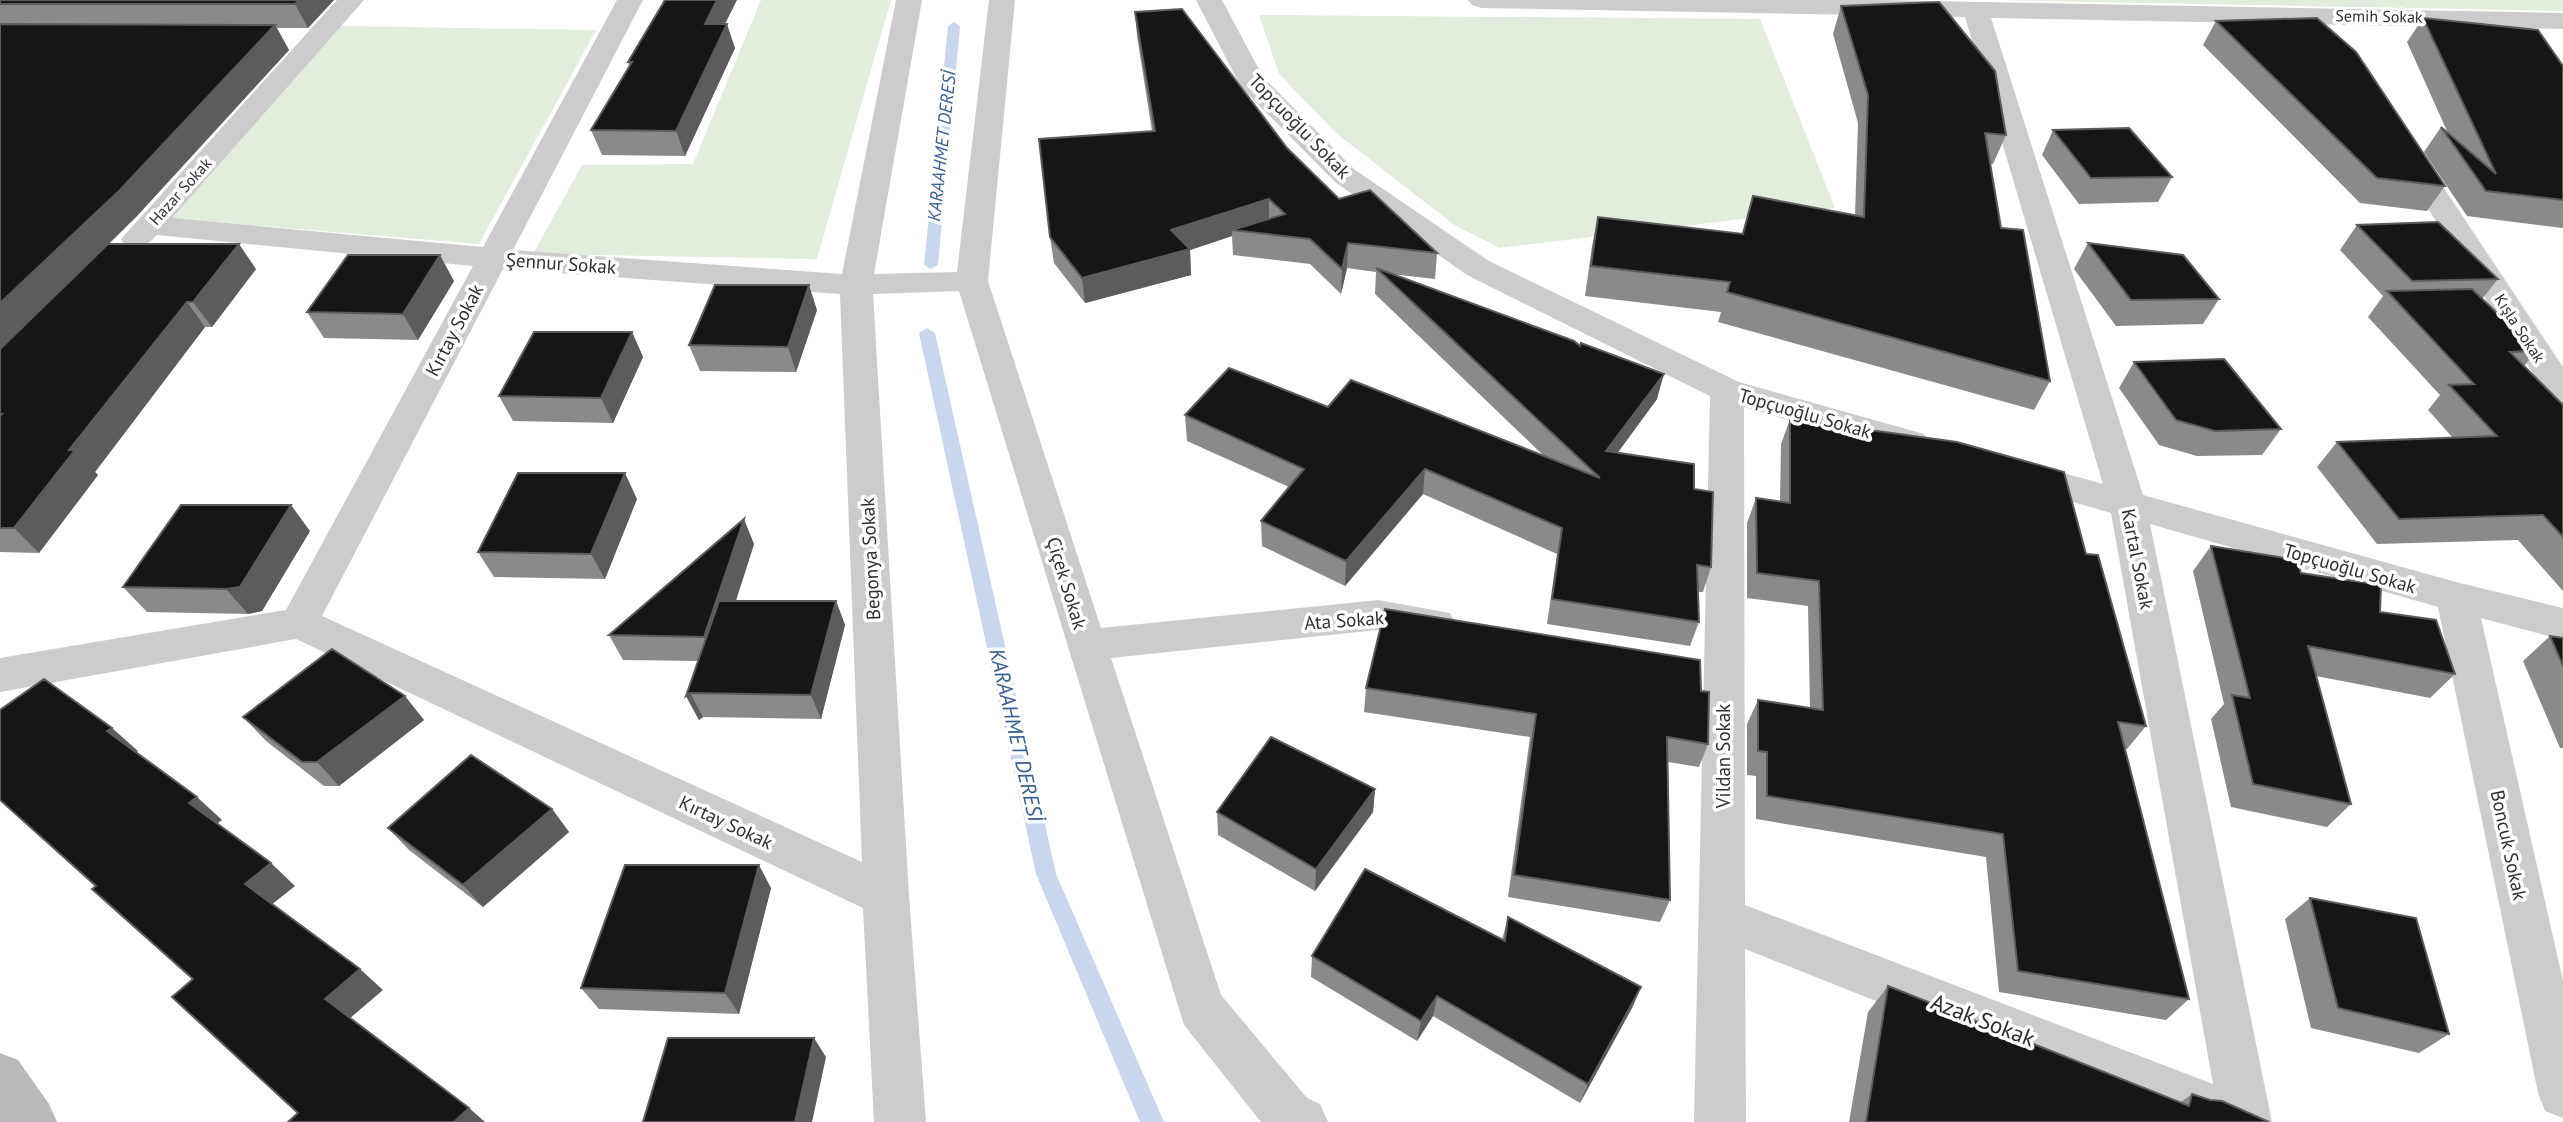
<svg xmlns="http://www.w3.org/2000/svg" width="2563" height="1122" viewBox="0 0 2563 1122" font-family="'PT Sans',sans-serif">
  <rect width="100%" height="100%" fill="#fff"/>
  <path fill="#e2eddd" d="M761 0H891L817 259 533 254 582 165 693 164Z
    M1993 0H2563V11Z
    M1259 15 1760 19 1835 208 1499 248 1453 224 1336 133 1279 74Z
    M340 26 596 30 479 244 164 218Z"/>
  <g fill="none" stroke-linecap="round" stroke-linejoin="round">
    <path fill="#c8d7ee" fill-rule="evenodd" d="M954 22 960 26 938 265 931 269 924 265 948 26Z
      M927 328 935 333 1056 874 1164 1122H1140L1036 874 919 333Z"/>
    <path fill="#ccc" fill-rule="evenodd" d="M337 0H364L172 218 483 247 617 0H643L513 250 842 274 896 0H922L874 274 957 272 989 0H1015L988 281 1101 628 1378 600 1450 613 1456 624 1450 635 1436 640 1378 630 1111 658 1221 995 1307 1098 1320 1104 1328 1122H1261L1184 1025 959 291 873 294 909 896 926 1122H874L863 908 296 639 0 692V658L286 610 473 266 157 235C146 246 140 249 125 246L121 239ZM503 269 840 294 862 862 322 616Z
      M1196 0H1222L1263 77 1355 170 1489 261 1739 382 1924 434 1929 443 1924 452 1911 456 1744 407 1745 905 2213 1084 2111 513 2007 483 2002 474 2007 465 2020 461 2103 484 1965 17 1481 8 1472 5 1468 0H1876L2563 13V29L1991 18 2143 495 2456 582 2563 608V640L2481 618 2563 981V1118L2545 1111 2538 1093 2438 607 2150 524 2272 1122H2180L1745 949 1746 1122H1694L1710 396 1467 275 1335 182 1241 87Z
      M2408 146 2418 149 2563 367V406L2551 402 2394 155 2398 149Z"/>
    <path fill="#b9b9b9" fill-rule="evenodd" d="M0 1053 18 1060 49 1104 57 1122H0Z"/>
  </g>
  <path fill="#8a8a8a" d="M0 0H334L308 28H277L289 50 137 216 109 244 256 269 212 327H205L95 472 98 475 39 553 0 552Z
    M1841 6 2006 135 1993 164H1990L2001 228 2050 381 2034 410 1718 322 1721 312 1585 296 1592 246 1598 217 1742 234 1753 196 1855 215 1858 123 1833 34Z
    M1135 12 1287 148 1339 199 1437 253 1435 279 1391 274 1580 346 1657 399 1617 453 1694 489 1711 567 1703 592H1698L1699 622 1690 646 1547 624 1557 554 1423 494 1345 586 1262 546 1261 521 1289 487 1187 441 1185 415 1328 407 1545 457 1375 294 1376 272 1347 268 1341 294 1310 264 1233 255 1232 236 1190 250 1191 275 1085 303 1054 263 1050 237 1152 131 1137 36Z
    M2423 18 2563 66V228L2467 216 2424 152 2441 127 2447 131 2407 42Z
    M2216 21 2445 186 2427 211 2360 203 2203 45Z
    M725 24 735 48 685 156 602 155 591 130 629 66 628 62Z
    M2053 130 2172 177 2158 202 2079 204 2042 155Z
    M2357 225 2498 279 2482 299 2537 351 2524 366 2563 405V591L2518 540 2377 544 2317 467 2337 442 2453 438 2428 410 2440 395 2368 317 2383 296 2340 250Z
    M2088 243 2219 299 2203 324 2116 326 2074 269Z
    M454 281 418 340 324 338 307 312Z
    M817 310 796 372 700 371 689 345Z
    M632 332 643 357 613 423 513 421 499 396Z
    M2134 362 2281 429 2262 455 2197 456 2159 445 2119 388Z
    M1790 419 2086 554 2146 726 2127 749H2125L2189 999 2166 1020 1999 992 1986 857 1756 819V776L1747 775V724L1758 700 1810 708 1808 606 1747 598V523L1756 498 1780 502 1781 444Z
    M637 499 605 579 494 577 478 552Z
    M310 531 262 611 248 614 147 612 123 587Z
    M754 544 736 601H836L845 625 821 719 703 717 699 720 686 696 698 661 623 660 609 635Z
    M2211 546 2301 573 2380 612 2455 674 2430 698 2316 676 2351 804 2327 827 2231 807 2211 719 2224 704 2193 571Z
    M2550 636 2563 638V748H2560L2523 661Z
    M1366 688 1701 691 1708 744 1699 767 1668 762 1670 900 1660 922 1508 897 1530 737 1364 712Z
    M243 717 424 720 339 786H324L266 741Z
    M1375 789 1373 812 1315 891 1218 835 1217 812Z
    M552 809 569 832 483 907 409 850 388 828Z
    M771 888 739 1014 599 1009 581 988Z
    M2310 898 2449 1034 2419 1053 2311 1028 2285 919Z
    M1508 917 1641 987 1632 1008 1580 1103 1433 1016 1417 1041 1311 977 1312 956 1502 940Z
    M1888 986 2181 1102 2192 1094 2269 1122H1849L1868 1012Z"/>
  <path fill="#5c5c5c" d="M299 0H334L308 28 295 4Z
    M717 0H737L713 48 705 24Z
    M727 24 735 48 685 156 676 131Z
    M275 25 289 50 137 216 0 349V303Z
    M1269 199V224L1232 230V236L1190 250 1191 275 1085 303 1082 278 1171 230Z
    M1348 243 1347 268 1341 294 1342 269Z
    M239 244 256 269 212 327 193 302Z
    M440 255 454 281 418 340 403 314Z
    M809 285 817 310 796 372 788 347Z
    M187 302 205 327 95 472 98 475 39 553 14 528 69 450Z
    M632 332 643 357 613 423 601 398Z
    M1664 374 1657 399 1600 477 1606 451Z
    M1425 469 1423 494 1345 586 1346 561Z
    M625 473 637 499 605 579 591 554Z
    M291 505 310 531 262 611 248 614 226 589Z
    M744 519 754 544 716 662 704 637Z
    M836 601 845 625 821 719 811 695Z
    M690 693 703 717 699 720 686 696Z
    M405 696 424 720 339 786 317 762Z
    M112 728 138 751 133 755 107 731Z
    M1375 789 1373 812 1315 891 1316 869Z
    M197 797 222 820 214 826 189 803Z
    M552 809 569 832 483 907 463 885Z
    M271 863 295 886 270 906 245 884Z
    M759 865 771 888 739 1014 725 993Z
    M360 969 383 990 349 1019 325 999Z
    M1641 987 1632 1008 1580 1103 1588 1084Z
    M1437 996 1433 1016 1417 1041 1421 1021Z
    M814 1038 826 1057 812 1122H795Z
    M469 1108 485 1122H454Z"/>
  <path fill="#161616" stroke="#5c5c5c" stroke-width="2" d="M0 0H299L295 4H0Z
    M665 0H717L705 24H727L676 131 591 130 632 62H628Z
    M1939 2 1995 71 2006 135 1985 133 2001 228 2023 230 2050 381 1727 292 1730 282 1591 266 1598 217 1743 234 1753 196 1864 217 1868 95 1841 6Z
    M1182 9 1287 148 1339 199 1370 190 1437 253 1348 243 1342 269 1310 239 1232 230 1285 214 1269 199 1171 230 1190 249 1082 278 1050 237 1039 139 1155 131 1135 12Z
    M2317 18 2356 52 2445 186 2377 178 2216 21Z
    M2423 18 2538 30 2563 66V200L2486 191 2441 127 2496 174Z
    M0 24 275 25 119 191 0 303Z
    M2129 128 2172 177 2091 178 2053 130Z
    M2438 222 2498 279 2412 281 2357 225Z
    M2088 243 2183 255 2219 299 2131 300Z
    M108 244H239L193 302H187L69 450H75L14 528H0V416L2 414H0V349Z
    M348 255H440L403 314 307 312Z
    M1376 268 1574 341 1580 346 1581 343 1664 374 1606 451 1694 464V489L1713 492 1711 567 1697 565 1699 622 1552 599 1562 528 1425 469 1346 561 1261 521 1304 469 1185 415 1229 368 1328 407 1351 380 1600 478Z
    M715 285H809L788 347 689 345Z
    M2472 289 2537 351 2510 352 2563 405V537L2543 515 2399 519 2337 442 2497 436 2449 385 2474 384 2387 291Z
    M534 332H632L601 398 499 396Z
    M2224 359 2281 429 2215 431 2176 420 2134 362Z
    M1790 419 1957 442 2064 472 2086 554 2098 555 2146 726 2118 722 2189 999 2018 971 2003 834 1767 796V752L1758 751V700L1823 710 1819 581 1757 573 1756 498 1790 503Z
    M518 473H625L591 554 478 552Z
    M181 505H291L240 587 226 589 123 587Z
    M744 519 704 637 609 635Z
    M2211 546 2297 560 2301 573 2381 585 2380 612 2436 620 2455 674 2308 646 2351 804 2253 784 2232 695 2250 698Z
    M719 601H836L811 695 690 693 686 696Z
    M1385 609 1700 660 1701 691 1709 692 1708 744 1667 737 1670 900 1514 875 1536 714 1366 688Z
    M2550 636 2563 638V666Z
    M332 649 405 696 317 762H302L243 717Z
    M44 679 112 728 107 731 197 797 189 803 271 863 245 884 360 969 325 999 469 1108 454 1122H288L298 1113 172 997 193 979 92 889 96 886 0 800V710Z
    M1271 737 1375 789 1316 869 1217 812Z
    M471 755 552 809 463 885 388 828Z
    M625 865H759L725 993 581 988Z
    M1365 869 1505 941 1508 917 1641 987 1588 1084 1437 996 1421 1021 1312 956Z
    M2310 898 2416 918 2449 1034 2338 1008Z
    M1888 986 2189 1106 2192 1094 2210 1100 2222 1101 2269 1122H1866Z
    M668 1038H814L795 1122H643Z"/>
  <g text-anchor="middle" stroke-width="7" stroke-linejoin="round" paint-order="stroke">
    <g font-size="16" fill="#2f2f2f" stroke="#fff">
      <text transform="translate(2379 16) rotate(1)" y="6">Semih Sokak</text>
      <text transform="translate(180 191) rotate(-48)" y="6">Hazar Sokak</text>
      <text transform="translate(2520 328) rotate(57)" y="6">Kışla Sokak</text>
    </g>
    <g font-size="18" font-style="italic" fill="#395e96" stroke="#fff">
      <text transform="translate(942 146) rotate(-84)" y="6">KARAAHMET DERESİ</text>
    </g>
    <g font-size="19" fill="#2f2f2f" stroke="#fff">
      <text transform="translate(1300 126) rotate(46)" y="7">Topçuoğlu Sokak</text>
      <text transform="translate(561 263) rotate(4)" y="7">Şennur Sokak</text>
      <text transform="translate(454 330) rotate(-62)" y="7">Kırtay Sokak</text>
      <text transform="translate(1805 413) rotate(16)" y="7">Topçuoğlu Sokak</text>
      <text transform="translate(870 559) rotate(-93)" y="7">Begonya Sokak</text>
      <text transform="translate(2138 559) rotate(79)" y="7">Kartal Sokak</text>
      <text transform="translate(2350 568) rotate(16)" y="7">Topçuoğlu Sokak</text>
      <text transform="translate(1067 583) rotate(73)" y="7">Çiçek Sokak</text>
      <text transform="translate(1344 620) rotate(-4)" y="7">Ata Sokak</text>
      <text transform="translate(1723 756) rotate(-90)" y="7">Vildan Sokak</text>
      <text transform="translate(726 822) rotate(25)" y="7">Kırtay Sokak</text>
      <text transform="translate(2509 845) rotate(78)" y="7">Boncuk Sokak</text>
    </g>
    <g font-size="21" font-style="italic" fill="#395e96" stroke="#fff">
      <text transform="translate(1016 735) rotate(77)" y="7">KARAAHMET DERESİ</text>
    </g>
    <g font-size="23" fill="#2f2f2f" stroke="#fff">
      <text transform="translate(1983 1020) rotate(21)" y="8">Azak Sokak</text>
    </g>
  </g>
</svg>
